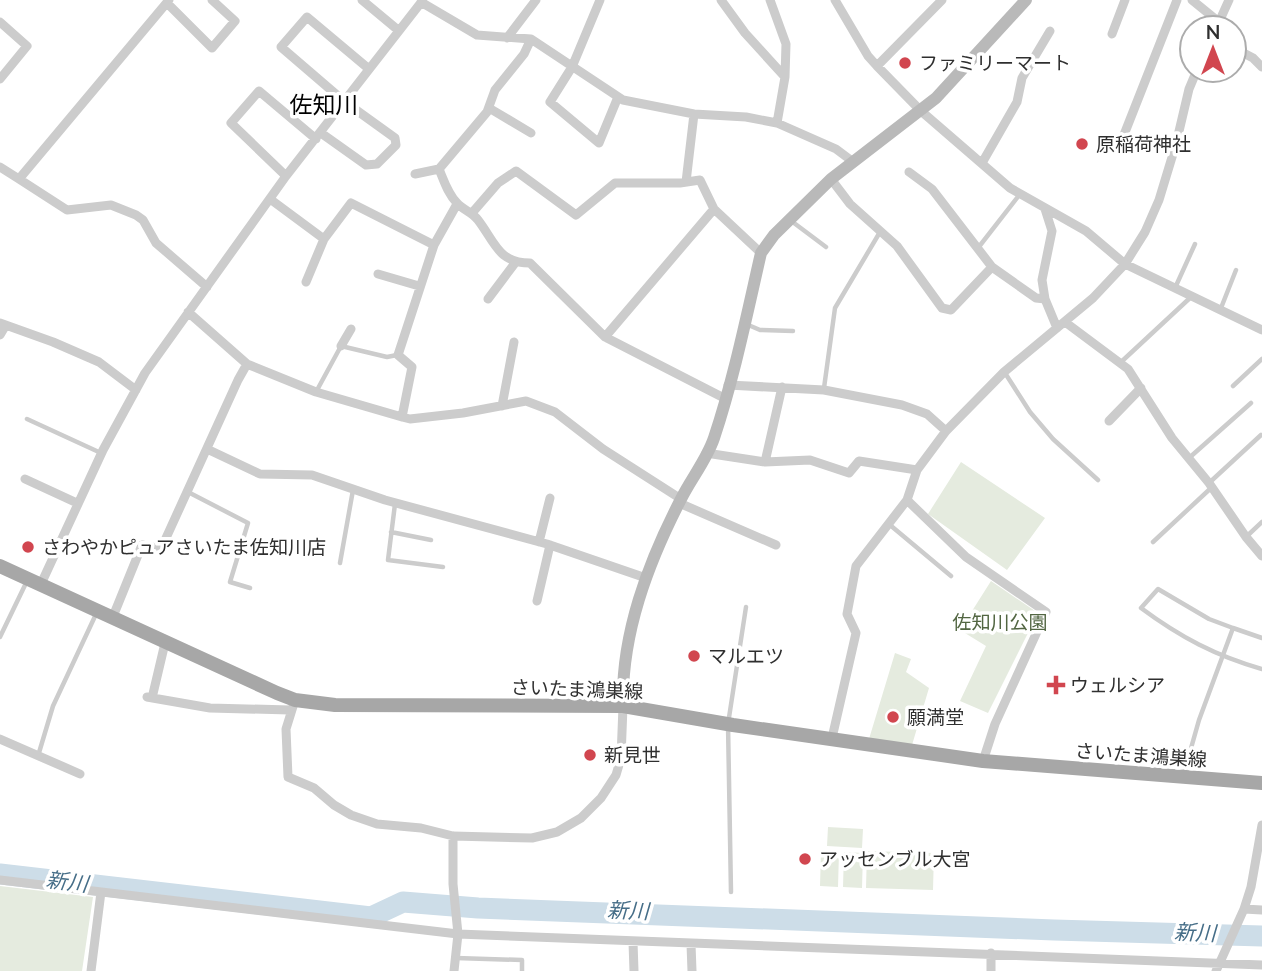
<svg xmlns="http://www.w3.org/2000/svg" width="1262" height="971" viewBox="0 0 1262 971" font-family="Lato,'Noto Sans JP',sans-serif">
  <rect width="100%" height="100%" fill="#fff"/>
  <path fill="#e5ebdf" d="M961 462 1045 518 1007 570 928 514Z
    M991 581 1038 613 988 713 960 701 986 646 960 630Z
    M895 653 911 659 906 672 929 688 912 745 869 739Z
    M828 827 863 829 862 848 827 846Z
    M821 851 839 852 838 887 820 886Z
    M867 851 934 853 933 890 866 888Z
    M844 852 863 853 862 888 843 887Z
    M0 886 93 897 82 971H0Z"/>
  <g fill="none" stroke-linecap="round" stroke-linejoin="round">
    <path stroke="#cddde8" stroke-width="21" d="M0 874 371 917 403 902 478 908 1054 930 1262 936"/>
    <path stroke="#ccc" stroke-width="4.5" d="M790 220 826 247
      M978 248 1020 194
      M1175 288 1195 244
      M1221 308 1236 270
      M746 324 760 330 793 331
      M1120 363 1191 297
      M1005 373 1030 412 1053 439 1098 480
      M1233 386 1262 359
      M824 388 835 308 880 232
      M316 392 341 346 387 357 397 355
      M27 419 101 453
      M1189 458 1251 403
      M1209 483 1261 435
      M188 492 248 523 230 582 250 588
      M395 504 388 560 443 567
      M890 525 951 576
      M391 532 431 540
      M1246 537 1262 522
      M1153 542 1211 488
      M340 563 353 490
      M1233 628 1209 619 1158 589 1141 608C1180 637 1216 656 1262 669
      M0 637 27 581
      M38 756 53 706 97 612
      M1184 773 1199 720 1233 628 1262 638
      M731 892 728 724 746 607
      M456 958 522 960V971"/>
    <path stroke="#ccc" stroke-width="9" d="M362 0 398 30
      M600 0 572 67 550 102 599 143 618 97
      M721 0 745 33 785 77 777 123
      M770 0 786 44 785 77
      M835 0 868 56 877 66 921 111 1010 188 1086 231 1125 264 1262 330
      M1192 0 1219 22 1216 28
      M421 2 477 35 531 39 623 100 694 114 746 117 777 123 836 149 852 161
      M167 3 212 48 235 21 212 0
      M0 22 27 46 0 79
      M1219 22 1229 0
      M1112 34 1125 0
      M507 38 536 0
      M1234 48 1253 58 1262 67
      M877 66 942 0
      M489 108 531 133
      M321 133 366 165 377 164 396 145 395 138 345 102 281 47 307 17 369 69
      M1118 150 1177 0
      M982 163 1017 102 1022 78 1050 31
      M0 167 19 179 169 0
      M439 169C444 181 448 194 457 203 463 210 472 212 478 220 495 242 498 263 530 263L605 337 724 398
      M909 172 932 189 992 267 1036 298 1045 299
      M415 174 439 169 487 112 495 90 524 54 531 39
      M286 176 231 123 259 91 316 139
      M19 179 67 210 111 205 136 215 143 220 156 243 207 287
      M831 179 850 204 897 246 942 308 951 310 992 267
      M686 182 694 114
      M270 199 324 239
      M1045 209 1052 231 1042 280 1045 299 1057 328
      M472 213 498 183 516 171 576 215 615 183H680L700 180 714 209 761 253
      M378 274 419 286
      M306 282 324 239 351 203 434 245
      M488 299 515 263
      M188 312 247 364 316 392 402 417 410 419 463 413 526 401 555 412 603 449 681 499
      M1065 322 1128 369 1172 438 1209 483 1246 537 1262 556
      M0 323 53 342 99 362 136 390
      M0 335 6 325
      M605 337 714 209
      M341 346 351 329
      M728 385 824 390 902 405 927 414 946 431
      M502 406 514 342
      M402 417 412 367 398 355 434 245 457 204
      M1109 421 1141 388
      M207 449 260 474 312 475 385 500 547 544 646 578
      M706 453 765 462 810 460 849 473 859 461 917 470
      M765 462 782 387
      M25 479 77 503
      M907 500 966 557 1046 612 995 724 983 761
      M679 503 776 545
      M539 542 550 498
      M41 584 103 450 145 373 286 176 423 0
      M537 601 550 545
      M112 619 142 545 161 549 238 380 247 364
      M147 697 210 708 290 710
      M152 698 165 643
      M295 700 286 729 288 777 314 788 334 805 351 815 377 824 421 828 453 836 532 838 557 832 581 818 601 798 616 775 621 758 623 706
      M832 738 856 633 847 614 856 566 907 500 917 470 946 431 1004 372 1093 298 1125 264 1145 232 1159 200 1176 144 1189 89 1197 70
      M0 739 80 774
      M453 836V884L458 934 454 971
      M0 880 458 934 1262 965
      M1244 909 1262 910
      M633 942 634 971
      M691 944 692 971
      M91 971 101 892
      M991 971V953
      M1216 971 1244 909 1251 887 1262 825"/>
    <path stroke="#b9b9b9" stroke-width="12" d="M623 706C621 634 648 563 681 499 691 479 707 459 714 438 734 378 747 314 761 253L774 235 831 179 936 98 1026 0"/>
    <path stroke="#a7a7a7" stroke-width="14" d="M0 566 277 693 295 700 335 705 623 706 733 725 983 761 1262 783"/>
  </g>
  <g fill="#d1464f" stroke="#fff" stroke-width="2.5">
    <circle cx="905" cy="63" r="7"/>
    <circle cx="1082" cy="144" r="7"/>
    <circle cx="28" cy="547" r="7"/>
    <circle cx="694" cy="656" r="7"/>
    <path d="M1052.5 674.5h7v7h7v7h-7v7h-7v-7h-7v-7h7z"/>
    <circle cx="893" cy="717" r="7"/>
    <circle cx="590" cy="755" r="7"/>
    <circle cx="805" cy="859" r="7"/>
  </g>
  <g text-anchor="middle" stroke-width="7" stroke-linejoin="round" paint-order="stroke">
    <g font-size="19" fill="#2f2f2f" stroke="#fff" text-anchor="start">
      <text x="919" y="70">ファミリーマート</text>
      <text x="1096" y="151">原稲荷神社</text>
      <text x="42" y="554">さわやかピュアさいたま佐知川店</text>
      <text x="708" y="663">マルエツ</text>
      <text x="1070" y="692">ウェルシア</text>
      <text x="907" y="724">願満堂</text>
      <text x="604" y="762">新見世</text>
      <text x="819" y="866">アッセンブル大宮</text>
    </g>
    <g font-size="19" fill="#526642" stroke="#fff">
      <text x="1000" y="629">佐知川公園</text>
    </g>
    <g font-size="19" fill="#2f2f2f" stroke="#fff">
      <text transform="translate(577 689) rotate(2)" y="7">さいたま鴻巣線</text>
      <text transform="translate(1141 755) rotate(4)" y="7">さいたま鴻巣線</text>
    </g>
    <g font-size="21" font-style="italic" fill="#466e88" stroke="#fff">
      <text transform="translate(67 882) rotate(7)" y="7">新川</text>
      <text transform="translate(628 911) rotate(2)" y="7">新川</text>
      <text transform="translate(1195 933) rotate(2)" y="7">新川</text>
    </g>
    <g font-size="23" fill="#000" stroke="#fff">
      <text x="324" y="113">佐知川</text>
    </g>
  </g>
  <g transform="translate(1213 49)"><circle r="33" fill="#ffffff" stroke="#acacac" stroke-width="2"/>
  <path d="M0-5L12 26L0 18L-12 26Z" fill="#d1464f"/>
  <text y="-10" font-size="19" font-weight="bold" text-anchor="middle" fill="#2f2f2f">N</text>
  </g>
</svg>
